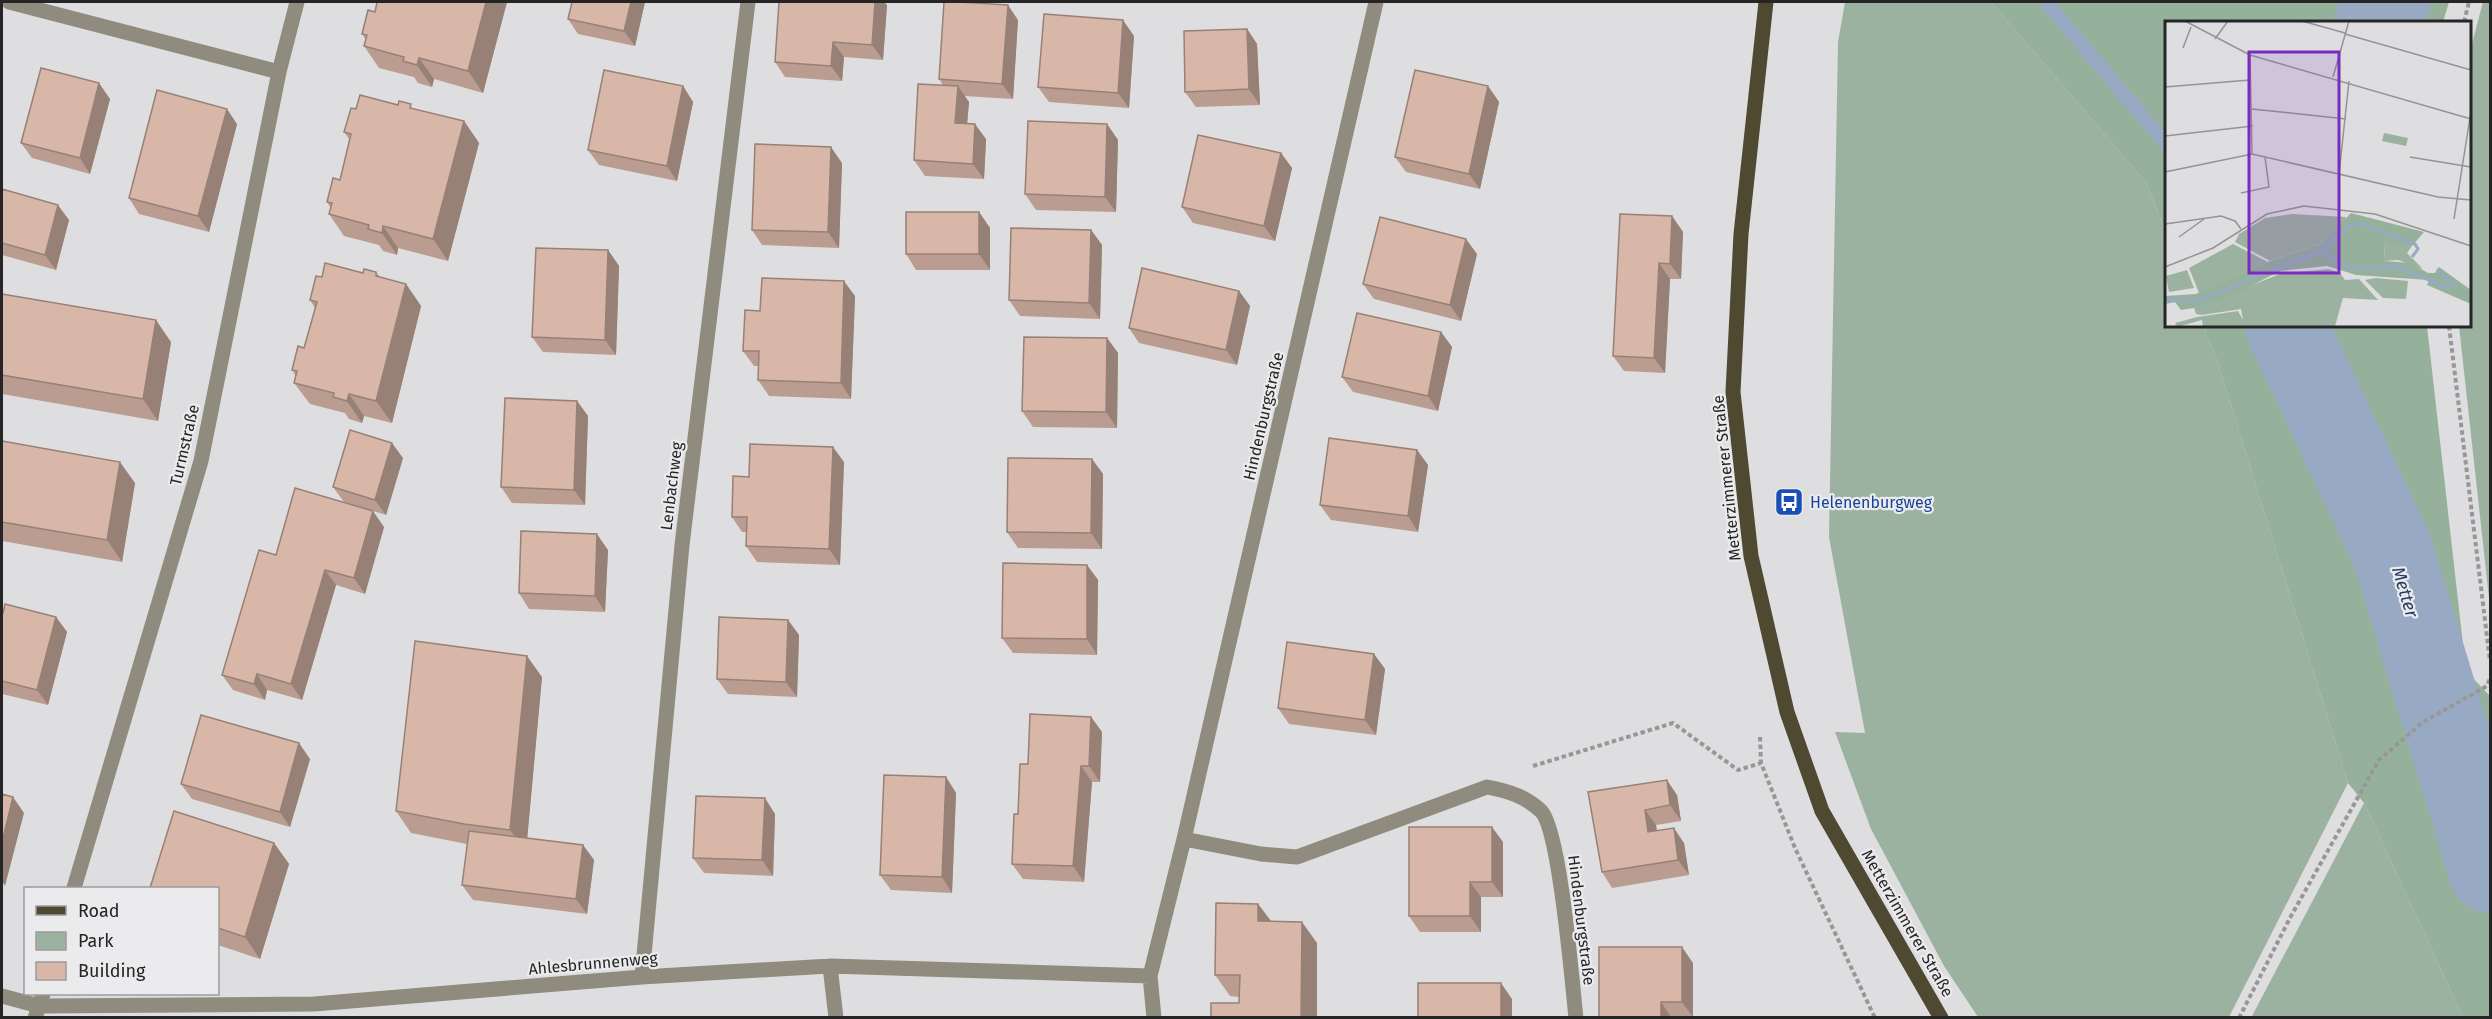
<svg xmlns="http://www.w3.org/2000/svg" width="2492" height="1019" viewBox="0 0 2492 1019" font-family="'Fira Sans',sans-serif">
  <rect width="100%" height="100%" fill="#dedee0"/>
  <path fill="#9cb2a0" d="M1845 2H1991L2147 184 2166 233V326H2203L2217 360 2348 783 2229 1017H1978L1944 966 1871 829 1835 732 1865 733 1829 537 1838 42Z
    M2483 2H2490V607L2459 326H2470V51Z
    M2364 803 2463 1017 2251 1018Z"/>
  <path fill="#95b19c" d="M1991 2H2449L2443 22H2166V233L2147 184Z
    M2203 326H2427L2466 671 2490 696V1017H2463L2364 803 2348 783 2217 360Z"/>
  <g fill="none" stroke-linecap="round" stroke-linejoin="round">
    <path stroke="#98a9c4" stroke-width="14" d="M2046 2 2166 144"/>
    <path stroke="#98a9c4" stroke-width="82" d="M2375 22 2389 2
      M2286 326 2392 550 2490 872"/>
    <path stroke="#979798" stroke-width="4" stroke-dasharray="4.5 3" stroke-linecap="butt" d="M2464 22 2469 2
      M2449 326 2490 661
      M1760 737 1761 763 1795 848 1875 1018
      M1533 766 1673 723 1738 770 1761 763
      M2239 1018 2291 916 2379 760 2423 722 2487 686 2490 678"/>
    <path stroke="#8f8b7e" stroke-width="15" d="M9 2 279 72
      M1184 839 1261 854 1297 857 1487 787C1508 791 1525 796 1541 811 1560 830 1572 982 1576 1018
      M74 888 201 461 279 72 297 2
      M830 966 836 1018
      M642 977 682 545 748 2
      M2 996 39 1006 314 1004 642 977 830 966 1150 976
      M35 1018 43 994
      M1154 1018 1150 976 1184 839 1376 2"/>
    <path stroke="#4f4932" stroke-width="15" d="M1766 2 1741 234 1733 392 1751 556 1787 712 1822 811 1941 1018"/>
  </g>
  <path fill="#ba9d90" d="M507 2 483 93 434 79 432 87 418 83 414 77 379 68 364 46 366 40 362 34 375 12Z
    M645 2 635 46 578 34 568 19Z
    M779 2H884L887 5 883 60 844 57 842 81 785 77 775 62Z
    M1018 20 1013 99 964 96 969 102 967 123 986 139 984 179 925 176 914 160 943 85 939 79Z
    M1247 29 1257 44 1260 105 1196 107 1185 92Z
    M1134 36 1129 108 1049 102 1038 87Z
    M683 86 693 102 677 181 599 165 588 150Z
    M1488 86 1499 102 1480 189 1406 172 1395 157Z
    M110 99 90 174 32 158 21 143Z
    M356 109H414L464 121 479 143 448 261 398 248 397 255 383 251 379 245 344 236 329 214 331 208 327 202 340 180 350 140 344 132Z
    M237 124 209 232 139 214 129 198Z
    M1107 124 1118 140 1116 212 1036 210 1025 194Z
    M1281 153 1292 168 1275 241 1193 223 1182 207Z
    M842 163 839 248 762 245 752 230Z
    M2 189 69 220 56 270 2 255Z
    M979 212 990 228V270H916L906 254Z
    M1672 216 1683 232 1681 279H1670L1665 373 1624 371 1613 356Z
    M1091 230 1102 245 1100 319 1020 316 1009 300Z
    M608 250 619 266 616 355 543 352 532 337Z
    M1477 254 1461 321 1374 299 1363 284Z
    M376 272 380 277 406 284 421 306 392 423 364 416 362 423 349 419 345 413 310 404 294 383 296 376 292 370 304 348 315 308 310 300 322 277Z
    M1239 291 1250 306 1237 365 1139 343 1129 328Z
    M2 294 171 342 158 421 2 394Z
    M855 296 851 399 769 396 758 380V366H754L743 351 760 311Z
    M1441 332 1452 347 1438 411 1353 392 1342 377Z
    M1107 338 1118 353 1117 428 1033 427 1022 411Z
    M577 401 588 416 585 505 512 503 501 487Z
    M2 441 135 483 122 562 2 541Z
    M1417 450 1428 465 1418 532 1331 520 1320 505Z
    M403 458 386 515 344 502 333 487Z
    M1092 459 1103 474 1102 549 1018 548 1007 532Z
    M844 462 840 565 757 562 746 546 747 532H742L732 517 749 477Z
    M384 527 365 594 336 585 302 700 267 690 265 700 233 690 222 675 276 555Z
    M608 550 605 612 529 609 519 593Z
    M1087 565 1098 580 1097 655 1013 653 1002 638Z
    M2 613 56 617 67 632 48 705 2 694Z
    M788 620 799 635 797 697 728 694 717 679Z
    M1374 654 1385 669 1376 735 1289 724 1278 708Z
    M542 677 527 838 583 845 594 860 587 914 473 900 462 885 467 844 411 833 396 811Z
    M1091 717 1102 732 1100 782H1092L1084 882 1023 879 1012 864 1018 814 1028 764Z
    M310 759 290 827 192 799 181 784Z
    M946 777 956 793 952 893 891 890 880 875Z
    M1588 792 1677 795 1681 821 1656 825 1657 831 1684 843 1689 875 1612 888 1602 872Z
    M775 814 773 876 704 873 693 858Z
    M1503 842V897H1481V932H1420L1409 916Z
    M274 843 289 864 260 959 218 945V888Z
    M1258 904 1271 921 1317 943 1239 1003V997L1230 996 1215 975Z
    M1693 963V1017H1599Z"/>
  <path fill="#978076" d="M486 2H507L483 93 468 71Z
    M631 2H645L635 46 624 31Z
    M875 2H884L887 5 883 60 872 45Z
    M1008 5 1018 20 1013 99 1002 84Z
    M1123 20 1134 36 1129 108 1118 93Z
    M1247 29 1257 44 1260 105 1249 89Z
    M833 42 844 57 842 81 831 66Z
    M419 58 434 79 432 87 417 65Z
    M99 83 110 99 90 174 80 158Z
    M683 86 693 102 677 181 667 166Z
    M958 86 969 102 966 138 955 123Z
    M1488 86 1499 102 1480 189 1469 174Z
    M227 109 237 124 209 232 198 216Z
    M464 121 479 143 448 261 433 239Z
    M975 124 986 139 984 179 973 164Z
    M1107 124 1118 140 1116 212 1105 197Z
    M831 147 842 163 839 248 828 232Z
    M1281 153 1292 168 1275 241 1264 226Z
    M58 205 69 220 56 270 45 255Z
    M979 212 990 228V270L979 254Z
    M1672 216 1683 232 1681 279 1670 264Z
    M383 226 398 248 397 255 382 233Z
    M1091 230 1102 245 1100 319 1089 303Z
    M1466 239 1477 254 1461 321 1450 305Z
    M608 250 619 266 616 355 605 340Z
    M1659 263 1670 279 1665 373 1654 358Z
    M844 281 855 296 851 399 841 383Z
    M406 284 421 306 392 423 376 401Z
    M1239 291 1250 306 1237 365 1226 350Z
    M156 320 171 342 158 421 143 399Z
    M1441 332 1452 347 1438 411 1428 396Z
    M1107 338 1118 353 1117 428 1106 412Z
    M349 394 364 416 362 423 347 401Z
    M577 401 588 416 585 505 574 490Z
    M392 443 403 458 386 515 375 500Z
    M833 447 844 462 840 565 829 549Z
    M1417 450 1428 465 1418 532 1408 516Z
    M1092 459 1103 474 1102 549 1091 533Z
    M120 462 135 483 122 562 107 540Z
    M373 511 384 527 365 594 354 578Z
    M597 534 608 550 605 612 595 596Z
    M1087 565 1098 580 1097 655 1087 639Z
    M325 570 336 585 302 700 291 684Z
    M56 617 67 632 48 705 37 690Z
    M788 620 799 635 797 697 786 682Z
    M1374 654 1385 669 1376 735 1365 720Z
    M527 656 542 677 526 852 510 830Z
    M257 674 267 690 265 700 254 684Z
    M1091 717 1102 732 1100 782 1089 766Z
    M299 743 310 759 290 827 280 812Z
    M1081 766 1092 782 1084 882 1073 866Z
    M946 777 956 793 952 893 942 877Z
    M1667 780 1677 795 1681 821 1670 805Z
    M13 797 24 813 5 886 2 881V842Z
    M765 798 775 814 773 876 762 860Z
    M1645 810 1656 825 1659 848 1648 832Z
    M1492 827 1503 842V897L1492 882Z
    M1674 828 1684 843 1689 875 1678 860Z
    M274 843 289 864 260 959 245 937Z
    M583 845 594 860 587 914 576 899Z
    M1470 882 1481 897V932L1470 916Z
    M1258 904 1274 925 1258 921Z
    M1302 922 1317 943V1017H1301Z
    M1682 947 1693 963V1017L1682 1002Z
    M1501 983 1512 999V1017H1501Z
    M1661 1002 1671 1017H1661Z"/>
  <path fill="#d8b7a8" stroke="#978076" stroke-width="1.5" d="M377 2H486L468 71 419 58 417 65 403 61 404 57 364 46 367 35 362 34 368 10 375 12Z
    M572 2H631L624 31 568 19Z
    M779 2H875L872 45 833 42 831 66 775 62Z
    M944 2H959L1008 5 1002 84 939 79Z
    M1044 14 1123 20 1118 93 1038 87Z
    M1247 29 1249 89 1185 92 1184 31Z
    M41 68 99 83 80 158 21 143Z
    M604 70 683 86 667 166 588 150Z
    M1415 70 1488 86 1469 174 1395 157Z
    M918 84 958 86 955 123 975 124 973 164 914 160Z
    M157 90 227 109 198 216 129 198Z
    M360 95 398 105 399 101 411 104 410 108 464 121 433 239 383 226 382 233 368 229 369 225 329 214 332 203 327 202 333 178 340 180 351 134 344 132 351 108 356 109Z
    M1028 121 1107 124 1105 197 1025 194Z
    M1198 135 1281 153 1264 226 1182 207Z
    M755 144 831 147 828 232 752 230Z
    M2 189 58 205 45 255 2 243Z
    M906 212H979V254H906Z
    M1620 214 1672 216 1670 264 1659 263 1654 358 1613 356Z
    M1380 217 1466 239 1450 305 1363 284Z
    M1011 228 1091 230 1089 303 1009 300Z
    M536 248 608 250 605 340 532 337Z
    M325 263 363 273 364 269 376 272V276L406 284 376 401 349 394 347 401 333 397 334 393 294 383 297 371 292 370 298 346 304 348 317 302 310 300 316 276 322 277Z
    M1142 268 1239 291 1226 350 1129 328Z
    M762 278 844 281 841 383 758 380 759 351H743L745 310 760 311Z
    M2 294 156 320 143 399 2 375Z
    M1357 313 1441 332 1428 396 1342 377Z
    M1024 337 1107 338 1106 412 1022 411Z
    M505 398 577 401 574 490 501 487Z
    M350 430 392 443 375 500 333 487Z
    M1329 438 1417 450 1408 516 1320 505Z
    M2 441 120 462 107 540 2 522Z
    M750 444 833 447 829 549 746 546 747 517H732L733 476 749 477Z
    M1008 458 1092 459 1091 533 1007 532Z
    M295 488 373 511 354 578 325 570 291 684 257 674 254 684 222 675 259 550 276 555Z
    M521 531 597 534 595 596 519 593Z
    M1003 563 1087 565V639L1002 638Z
    M5 604 56 617 37 690 2 681V613H3Z
    M719 617 788 620 786 682 717 679Z
    M415 641 527 656 510 830 464 824 396 811Z
    M1287 642 1374 654 1365 720 1278 708Z
    M1030 714 1091 717 1089 766H1081L1073 866 1012 864 1014 814H1018L1020 764H1028Z
    M201 715 299 743 280 812 181 784Z
    M884 775 946 777 942 877 880 875Z
    M1667 780 1670 805 1645 810 1648 832 1674 828 1678 860 1602 872 1588 792Z
    M2 794 13 797 2 842Z
    M696 796 765 798 762 860 693 858Z
    M174 811 274 843 245 937 218 928V888H150Z
    M1409 827H1492V882H1470V916H1409Z
    M469 831 583 845 576 899 462 885Z
    M1216 903 1258 904V921L1302 922 1301 1017H1211V1003H1239L1240 975H1215Z
    M1599 947H1682V1002H1661V1017H1599Z
    M1418 983H1501V1017H1418Z"/>
  <defs>
    <g id="bus-square" transform="scale(1.5)"><rect x="-9" y="-9" width="18" height="18" rx="4" fill="#1a4fb4" stroke="#ebebed"/><path d="M-5-6H5V4H4V6H2V4H-2V6H-4V4H-5ZM-3.5-4V0h7V-4ZM-3.5 1.2v1.5H-2V1.2ZM2 1.2v1.5H3.5V1.2Z" fill="#fff"/></g>
  </defs>
  <g fill-rule="evenodd">
    <use href="#bus-square" x="1789" y="502"/>
  </g>
  <g text-anchor="middle" stroke-width="4.5" stroke-linejoin="round" paint-order="stroke">
    <g font-size="16" fill="#252526" stroke="#ebebed">
      <text transform="translate(1263 416) rotate(-77)" y="6">Hindenburgstraße</text>
      <text transform="translate(184 445) rotate(-77)" y="6">Turmstraße</text>
      <text transform="translate(1726 478) rotate(-96)" y="6">Metterzimmerer Straße</text>
      <text transform="translate(671 486) rotate(-83)" y="6">Lenbachweg</text>
      <text transform="translate(1582 920) rotate(83)" y="6">Hindenburgstraße</text>
      <text transform="translate(1908 923) rotate(60)" y="6">Metterzimmerer Straße</text>
      <text transform="translate(593 963) rotate(-5)" y="6">Ahlesbrunnenweg</text>
    </g>
    <g font-size="16" fill="#164399" stroke="#ebebed" text-anchor="start">
      <text x="1810" y="508">Helenenburgweg</text>
    </g>
    <g font-size="18" font-style="italic" fill="#263e64" stroke="#ebebed">
      <text transform="translate(2405 592) rotate(73)" y="6">Metter</text>
    </g>
  </g>
  <g transform="translate(2165 21)">
    <rect width="306" height="306" fill="#dedee0"/>
    <path d="M219 112 243 117 241 125 217 120ZM127 193 181 196 179 204 158 222 105 240 70 221 74 213 100 197ZM225 219 247 225 242 232 258 248 233 239 219 240 220 221ZM68 223 103 241 34 272 24 247ZM163 248 175 252 180 259 194 258 213 279 178 277 170 305 38 306 37 299 12 306 10 302 32 296 73 290 78 299 76 288 37 294 31 293 29 287 115 253ZM22 249 29 267 4 271 1 255ZM211 257 243 260 241 278 218 277 200 259Z" fill="#9cb2a0"/>
    <path d="M186 192 259 211 247 225 220 221 219 240 246 242 263 252H270L274 246 306 269V283L262 264 264 259 191 254 162 245 115 250 64 276 29 287 16 289 10 281 0 283V275L31 273 105 240 158 222Z" fill="#95b19c"/>
    <path fill="none" stroke="#98a9c4" stroke-width="3" d="M155 230 184 205 194 202 250 223 253 228 247 236M272 248 290 267M0 280 36 279 155 230 185 247 231 246 282 266"/>
    <path fill="none" stroke="#949496" stroke-width="1.5" d="M20 0 85 34 306 98M137 0 180 12M180 13 306 49M50 18 63 0M18 27 26 6M85 34 87 133M168 56 184 0M0 66 85 59M87 88 181 98M0 115 88 105M245 136 306 146M0 151 87 133 273 176 306 179M174 153 184 60M76 172 104 166 100 136M289 198 306 90M0 203 56 195 70 200 76 208M14 216 39 198M0 246 48 227 102 193 139 185 210 193 306 225"/>
    <path fill="#7b2cbf" fill-opacity="0.15" stroke="#7b2cbf" stroke-width="3" d="M84 31H174V252H84Z"/>
    <rect width="306" height="306" fill="none" stroke="#252526" stroke-width="3"/>
  </g>
  <rect width="2492" height="1019" fill="none" stroke="#252526" stroke-width="6"/>
  <rect x="24" y="887" width="195" height="108" fill="#ebebed" stroke="#9c9c9d" stroke-width="1.5"/>
  <rect x="36" y="906" width="30" height="9" fill="#4f4932" stroke="#9c9c9d" stroke-width="1.5"/>
  <text x="78" y="917" font-size="18" fill="#252526">Road</text>
  <rect x="36" y="932" width="30" height="18" fill="#9cb2a0" stroke="#9c9c9d" stroke-width="1.5"/>
  <text x="78" y="947" font-size="18" fill="#252526">Park</text>
  <rect x="36" y="962" width="30" height="18" fill="#d8b7a8" stroke="#9c9c9d" stroke-width="1.5"/>
  <text x="78" y="977" font-size="18" fill="#252526">Building</text>
</svg>
